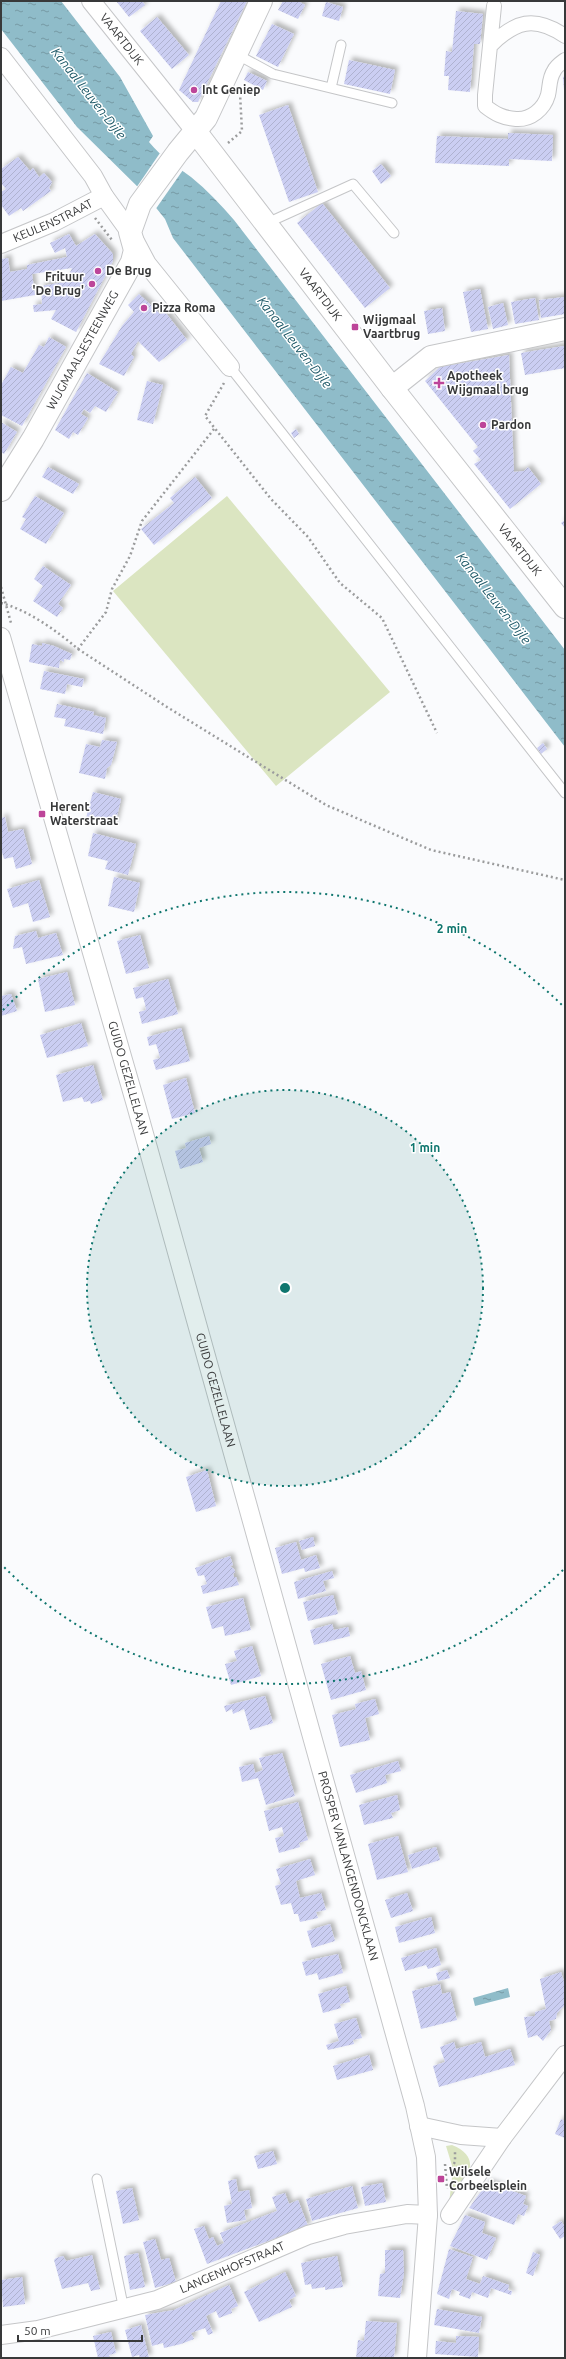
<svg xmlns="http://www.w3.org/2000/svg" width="566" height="2359" viewBox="0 0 566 2359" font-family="Ubuntu,sans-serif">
  <defs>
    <pattern id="water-ripples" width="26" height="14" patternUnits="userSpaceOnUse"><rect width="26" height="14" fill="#8fbcc9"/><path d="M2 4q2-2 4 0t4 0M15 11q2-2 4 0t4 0" fill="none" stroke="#769aa4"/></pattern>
    <pattern id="building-hatch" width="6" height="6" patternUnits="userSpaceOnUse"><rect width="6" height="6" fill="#cbcef2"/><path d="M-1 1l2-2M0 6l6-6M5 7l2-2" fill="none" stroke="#afb2d0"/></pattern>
    <filter id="shadow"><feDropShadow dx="3.5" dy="-3.5" stdDeviation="2" flood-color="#0004"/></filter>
  </defs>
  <rect width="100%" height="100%" fill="#fafbfd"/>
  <path fill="#dbe5c1" d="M227 496 390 692 276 786 113 591Z
    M452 2145C487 2159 463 2185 449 2204L453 2169 446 2146Z"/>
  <path fill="url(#water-ripples)" d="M1 1H61L120 77 153 136 149 142C162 158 175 165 191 177 207 190 221 205 234 220L565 650V747L173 238 165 219 145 194 77 127 1 29Z
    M508 1988 510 1997 475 2006 473 1998Z"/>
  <path fill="#fafbfd" d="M160 153 183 170 155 210 136 188Z"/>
  <path fill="url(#building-hatch)" filter="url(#shadow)" d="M116 1H142L145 5 129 17Z
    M221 1H247L198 102H193L179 90Z
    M283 1H298L305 5 298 19 278 10Z
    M326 2 343 7 339 21 322 16Z
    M456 11 483 14 480 44H474L470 92 448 90 449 76H444L446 51 452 52Z
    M157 17 189 55 172 69 140 31Z
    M272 24 294 34 278 67 256 56Z
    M349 60 395 70 390 94 344 84Z
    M248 72 267 81 263 90 244 80Z
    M565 76V90H564L563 77Z
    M288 105 318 192 289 202 259 115Z
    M508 133 553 135 552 161 509 159V166L435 163 437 136 508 139Z
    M18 157 30 171 33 168 39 177 44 173 52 182 49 188 51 191 23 211 21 208 9 216 1 205V192L6 189 1 183V169Z
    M381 164 391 176 381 184 372 171Z
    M322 203 390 288 365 308 297 223Z
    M69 234 76 246 95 234 113 254V261L76 332 51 319 56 310 34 312 33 305 42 304 41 286 72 281 73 279 68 277 72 268 32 274 35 295 1 301V259L8 258 10 272 27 269V265L67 257 65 248 55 253 50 243Z
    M480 289 488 329 471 332 463 292Z
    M139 294 160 314 165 312 187 340 159 362 138 341 131 354 134 357 124 376 99 364 122 326 134 312 128 305Z
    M565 297V314L541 318 539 300Z
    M535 298 539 320 515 324 511 302Z
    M503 303 508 325 493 329 488 307Z
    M442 308 445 331 428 334 424 311Z
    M49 337 66 347 22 426 1 415V385L11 367 23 373 39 345 44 347Z
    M564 346 565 368 525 375 521 353Z
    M509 355 514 472 524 471 528 467 541 484 510 509 474 464 481 460 473 451 478 447 425 381 440 367Z
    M87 373 118 392 106 412 95 406 90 413 84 409 81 414 88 418 78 435 73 432 69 439 55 430Z
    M147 381 163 385 153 424 137 420Z
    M1 422 17 432 4 454 1 452Z
    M296 429 299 434 294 438 291 433Z
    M48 467 79 484 73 494 42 477Z
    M195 477 212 498 154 545 141 529 174 503 170 498Z
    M35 496 64 513 46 544 20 529 26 519 22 517Z
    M565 520V528L561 523Z
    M43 566 71 585 58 604 63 608 57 617 33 601 43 586 34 579Z
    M42 643 54 646 72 654 70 660 64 659V662L60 660 59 668 29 662 32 644 42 646Z
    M44 671 84 679 82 687 67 684 65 694 40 689Z
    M57 704 94 712 93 715 106 718 103 734 64 726 66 719 54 717Z
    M102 740 117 742 111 765 107 768 105 779 79 773 86 744 100 747Z
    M543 743 547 749 541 754 537 748Z
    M93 792 121 799 115 825 86 818Z
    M5 817 8 832 23 829 32 864 16 869 13 857 4 859 1 849V818Z
    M93 833 136 844 128 875 105 869 108 861 88 856Z
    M114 877 140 883 134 912 108 906Z
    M39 880 50 917 33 922 28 903 13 908 7 889Z
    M36 931 38 938 56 933 63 955 26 964 22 947 13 949 15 936Z
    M140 935 149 968 126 974 117 941Z
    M67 972 75 1005 45 1012 38 979Z
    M168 979 178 1014 142 1024 139 1012 146 1010 145 1004 143 997 136 999 133 988Z
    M11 994 17 1011 1 1016V996Z
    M81 1023 88 1046 47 1058 40 1035Z
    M181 1028 190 1061 156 1070 153 1060 160 1058 158 1050 156 1044 149 1046 147 1037Z
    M93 1065 103 1100 91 1104 90 1101 84 1102 82 1097 63 1102 56 1075Z
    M186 1078 195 1113 172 1119 163 1085Z
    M209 1136 211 1144 199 1148 203 1162 180 1169 175 1151 186 1148 185 1143Z
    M207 1470 216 1506 196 1512 186 1477Z
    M313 1537 315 1546 302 1550 299 1541Z
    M296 1542 301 1560 316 1555 320 1568 305 1572 304 1568 282 1574 275 1548Z
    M230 1556 233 1565 230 1566 234 1569 235 1572 233 1574 234 1577H236L239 1585 203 1594 201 1586 207 1584 204 1575 198 1576 195 1568Z
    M332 1571 334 1578 323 1581 326 1591 298 1599 294 1582Z
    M333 1595 338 1614 308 1621 303 1602Z
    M243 1598 251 1630 225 1636 223 1626 212 1629 206 1607Z
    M332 1624 334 1630 348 1627 350 1636 314 1645 310 1630Z
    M252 1646 261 1676 231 1685 225 1664 237 1661 234 1651Z
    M350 1656 355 1673 361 1671 366 1690 331 1700 321 1664Z
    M265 1696 273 1723 250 1730 244 1709 233 1714 232 1709 226 1712 224 1706Z
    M375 1699 379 1714 365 1718 370 1740 340 1747 332 1715 356 1709 355 1704Z
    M282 1753 295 1796 266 1805 258 1778 242 1782 239 1767 253 1764 255 1773 263 1770 259 1758Z
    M398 1761 401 1771 385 1775 387 1783 356 1793 350 1775Z
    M397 1795 400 1810 391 1813 393 1818 364 1825 359 1805Z
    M298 1802 308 1840 299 1843 300 1847 279 1853 275 1838 284 1836 282 1827 269 1831 264 1811Z
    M398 1836 408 1872 377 1880 368 1844Z
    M436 1847 440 1860 412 1869 408 1855Z
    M310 1859 315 1875 296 1881 300 1898 321 1893 326 1910 316 1912 318 1918 300 1922 298 1914H294L291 1903 281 1905 275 1886 281 1884 276 1869Z
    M407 1893 413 1911 391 1918 385 1900Z
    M431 1917 435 1933 399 1943 395 1927Z
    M330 1924 335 1941 312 1948 307 1931Z
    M436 1948 441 1965 428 1969 426 1965 405 1971 401 1958Z
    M338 1954 343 1973 319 1980 317 1973 306 1976 302 1962Z
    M447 1970 450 1978 438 1981 436 1973Z
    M561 1972 565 1985V2005L557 2013 556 2019 549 2021 551 2030 543 2041 537 2035 528 2038 524 2017 535 2016V2012L546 2009 540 1979Z
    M440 1984 442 1994 450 1992 457 2020 421 2029 412 1991Z
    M346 1986 350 2002 340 2004 341 2008 323 2013 318 1994Z
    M356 2018 362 2038 353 2040 354 2044 328 2050 326 2045 339 2041 334 2024Z
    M454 2042 456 2049 481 2042 485 2057 510 2049 515 2065 439 2087 433 2066 445 2062 440 2047Z
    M369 2055 373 2070 337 2080 333 2066Z
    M561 2119 565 2121V2138L555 2134Z
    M273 2151 277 2164 258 2169 254 2156Z
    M236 2179 238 2192 249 2190 252 2208 244 2210 246 2220 227 2223 224 2206 232 2204 228 2181Z
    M488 2182 526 2196 523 2204 528 2206 524 2216 518 2214 514 2225 469 2208Z
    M382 2183 386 2202 365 2206 361 2187Z
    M352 2186 358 2208 312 2221 306 2199Z
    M132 2188 139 2220 123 2224 116 2191Z
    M285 2193 289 2204 298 2200 308 2226 207 2264 194 2229 204 2226 209 2239 213 2237 217 2246 224 2243 220 2233 277 2211 272 2197Z
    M465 2215 485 2222 482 2233 496 2238 487 2260 450 2246Z
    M561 2221 565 2227V2236L560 2239 552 2227Z
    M155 2239 161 2260 169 2258 176 2282 155 2288 143 2242Z
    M449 2249 473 2257 466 2279 480 2284 483 2276 509 2285 508 2290 512 2291 511 2295 491 2288 488 2298 472 2292 470 2299 459 2295 460 2292 452 2289 449 2299 437 2294Z
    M385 2250H403L404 2273 400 2298 378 2296 380 2274 385 2273Z
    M533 2252 540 2255 533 2276 526 2273Z
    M138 2253 145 2287 130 2290 124 2256Z
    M92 2255 100 2289 91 2291 88 2283 62 2289 54 2260 56 2258 63 2256 66 2261Z
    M337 2256 343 2287 325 2290V2287L312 2289 311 2284 305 2285 301 2263Z
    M285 2272 296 2296 289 2300 292 2307 259 2322 244 2292Z
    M22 2277 25 2304 3 2307 1 2280Z
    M229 2285 238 2306 231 2309 232 2313 219 2318 216 2311 206 2316 213 2333 208 2335 205 2328 191 2333 194 2339 181 2344 164 2348 163 2343 152 2346 145 2315 174 2310Z
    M437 2309 482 2317 479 2333 434 2325Z
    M366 2321 397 2323 394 2358H356L358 2340 364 2341Z
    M141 2325 149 2358H140L139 2355 132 2357 125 2330Z
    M111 2332 116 2353 109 2355 110 2358H98L93 2336Z
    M456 2336 479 2337 478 2357 435 2354 436 2341 456 2343Z"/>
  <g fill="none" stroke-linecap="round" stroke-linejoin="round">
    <g stroke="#c5c6c8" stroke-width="11">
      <path id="service" d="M236 54 273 74 392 103
        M331 88 341 45
        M267 223 353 184 394 233
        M230 367 565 793
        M97 2179 124 2310"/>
    </g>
    <g stroke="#c5c6c8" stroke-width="16">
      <path id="pedestrian" d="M494 6 485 95V106C495 114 503 118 516 119 531 120 544 109 548 95 550 87 549 78 554 71 556 66 561 63 565 60
        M490 46C515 21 534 15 565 36"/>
    </g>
    <g stroke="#c5c6c8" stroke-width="20">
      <g id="minor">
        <path id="s1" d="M91 1 195 131"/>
        <path d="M1 57 93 176 104 196 130 232 147 264 230 367"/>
        <path id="s2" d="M1 244 54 222 104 196"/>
        <path id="s3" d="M1 637 136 1105 415 2106 426 2157 428 2215 417 2358"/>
        <path d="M419 2126 461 2135 502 2138"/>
        <path d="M450 2215 502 2138 565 2055"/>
        <path id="s4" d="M1 2335 38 2330 157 2300 308 2235 344 2225 407 2214 428 2215"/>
      </g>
    </g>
    <g stroke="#c5c6c8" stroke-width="24">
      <g id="tertiary">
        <path id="s5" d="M195 131 392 388 565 607"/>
        <path d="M392 388 431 357 565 329"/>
        <path id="s6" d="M1 490 33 439 132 262 135 250 130 232 140 204 178 152 206 118 261 1"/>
      </g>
    </g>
    <path stroke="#9b9c9d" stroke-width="2.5" stroke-dasharray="2 3" stroke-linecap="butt" d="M228 143 242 131 240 93
      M95 218 112 240
      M224 383 205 416 271 499 308 537 340 583 382 618 437 733
      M1 587 11 623
      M1 603C28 610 57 631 78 649L106 612 112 589 130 556 142 521 214 429
      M78 649 167 707 326 805 431 850 565 880
      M445 2164 447 2189
      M451 2168 455 2162V2151"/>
    <use href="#service" stroke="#fff" stroke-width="9"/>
    <use href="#pedestrian" stroke="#fff" stroke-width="14"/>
    <use href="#minor" stroke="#fff" stroke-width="18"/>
    <use href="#tertiary" stroke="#fff" stroke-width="22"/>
  </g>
  <circle cx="285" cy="1288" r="198" fill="#0f766e" fill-opacity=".12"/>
  <g fill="none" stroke="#0f766e" stroke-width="2" stroke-dasharray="2 4">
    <circle cx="285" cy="1288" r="198"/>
    <path d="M563 1570A396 396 0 0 1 3 1566M3 1010A396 396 0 0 1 563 1006"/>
  </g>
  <g fill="#bd4599" stroke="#fff" stroke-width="1.5">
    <circle cx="194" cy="90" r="4"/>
    <circle cx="98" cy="271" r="4"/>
    <circle cx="92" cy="284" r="4"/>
    <circle cx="144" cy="308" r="4"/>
    <rect x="351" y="323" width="8" height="8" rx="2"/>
    <path d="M437 377h4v4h4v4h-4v4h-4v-4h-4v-4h4z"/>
    <circle cx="483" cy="425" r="4"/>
    <rect x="38" y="810" width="8" height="8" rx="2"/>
    <rect x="437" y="2175" width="8" height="8" rx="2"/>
  </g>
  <g text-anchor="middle" stroke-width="3" stroke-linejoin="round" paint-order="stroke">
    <g font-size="12" fill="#38393a" stroke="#fff">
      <text dy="4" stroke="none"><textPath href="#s1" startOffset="49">VAARTDIJK</textPath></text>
      <text dy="4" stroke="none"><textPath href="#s2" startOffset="57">KEULENSTRAAT</textPath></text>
      <text dy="4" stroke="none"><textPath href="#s5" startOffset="206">VAARTDIJK</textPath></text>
      <text dy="4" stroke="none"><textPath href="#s6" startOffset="162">WIJGMAALSESTEENWEG</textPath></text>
      <text dy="4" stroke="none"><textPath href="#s5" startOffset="530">VAARTDIJK</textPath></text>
      <text dy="4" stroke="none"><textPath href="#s3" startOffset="459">GUIDO GEZELLELAAN</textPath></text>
      <text dy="4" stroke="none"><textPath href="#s3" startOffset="783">GUIDO GEZELLELAAN</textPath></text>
      <text dy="4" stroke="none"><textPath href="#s3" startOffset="1277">PROSPER VANLANGENDONCKLAAN</textPath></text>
      <text dy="4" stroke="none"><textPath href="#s4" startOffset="242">LANGENHOFSTRAAT</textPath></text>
    </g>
    <g font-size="12" font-weight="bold" fill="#38393a" stroke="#fff" text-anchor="start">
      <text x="202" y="94">Int Geniep</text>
      <text x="106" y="275">De Brug</text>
      <text x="84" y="281" text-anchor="end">Frituur<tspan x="84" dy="14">'De Brug'</tspan></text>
      <text x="152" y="312">Pizza Roma</text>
      <text x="363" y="324">Wijgmaal<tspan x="363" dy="14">Vaartbrug</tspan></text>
      <text x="447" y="380">Apotheek<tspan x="447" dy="14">Wijgmaal brug</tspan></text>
      <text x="491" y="429">Pardon</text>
      <text x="50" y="811">Herent<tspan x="50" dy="14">Waterstraat</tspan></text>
      <text x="449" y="2176">Wilsele<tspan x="449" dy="14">Corbeelsplein</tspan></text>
    </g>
    <g font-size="13" font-style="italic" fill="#1a5665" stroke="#fff">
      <text transform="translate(89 93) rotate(52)" y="5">Kanaal Leuven-Dijle</text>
      <text transform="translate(295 342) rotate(52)" y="5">Kanaal Leuven-Dijle</text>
      <text transform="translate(494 598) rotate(52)" y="5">Kanaal Leuven-Dijle</text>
    </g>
  </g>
  <circle cx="285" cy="1288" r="6" fill="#0f766e" stroke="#fff" stroke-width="2"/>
  <g font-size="12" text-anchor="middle" font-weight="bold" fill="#0f766e" stroke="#fff" stroke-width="3" stroke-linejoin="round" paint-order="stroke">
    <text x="452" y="933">2 min</text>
    <text x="425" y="1152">1 min</text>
  </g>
  <rect width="566" height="2359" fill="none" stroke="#38393a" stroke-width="4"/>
  <path d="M18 2335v6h124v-6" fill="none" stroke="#38393a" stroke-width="2"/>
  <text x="24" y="2335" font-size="12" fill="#38393a" stroke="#ffffff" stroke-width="3" paint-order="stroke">50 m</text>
</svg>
